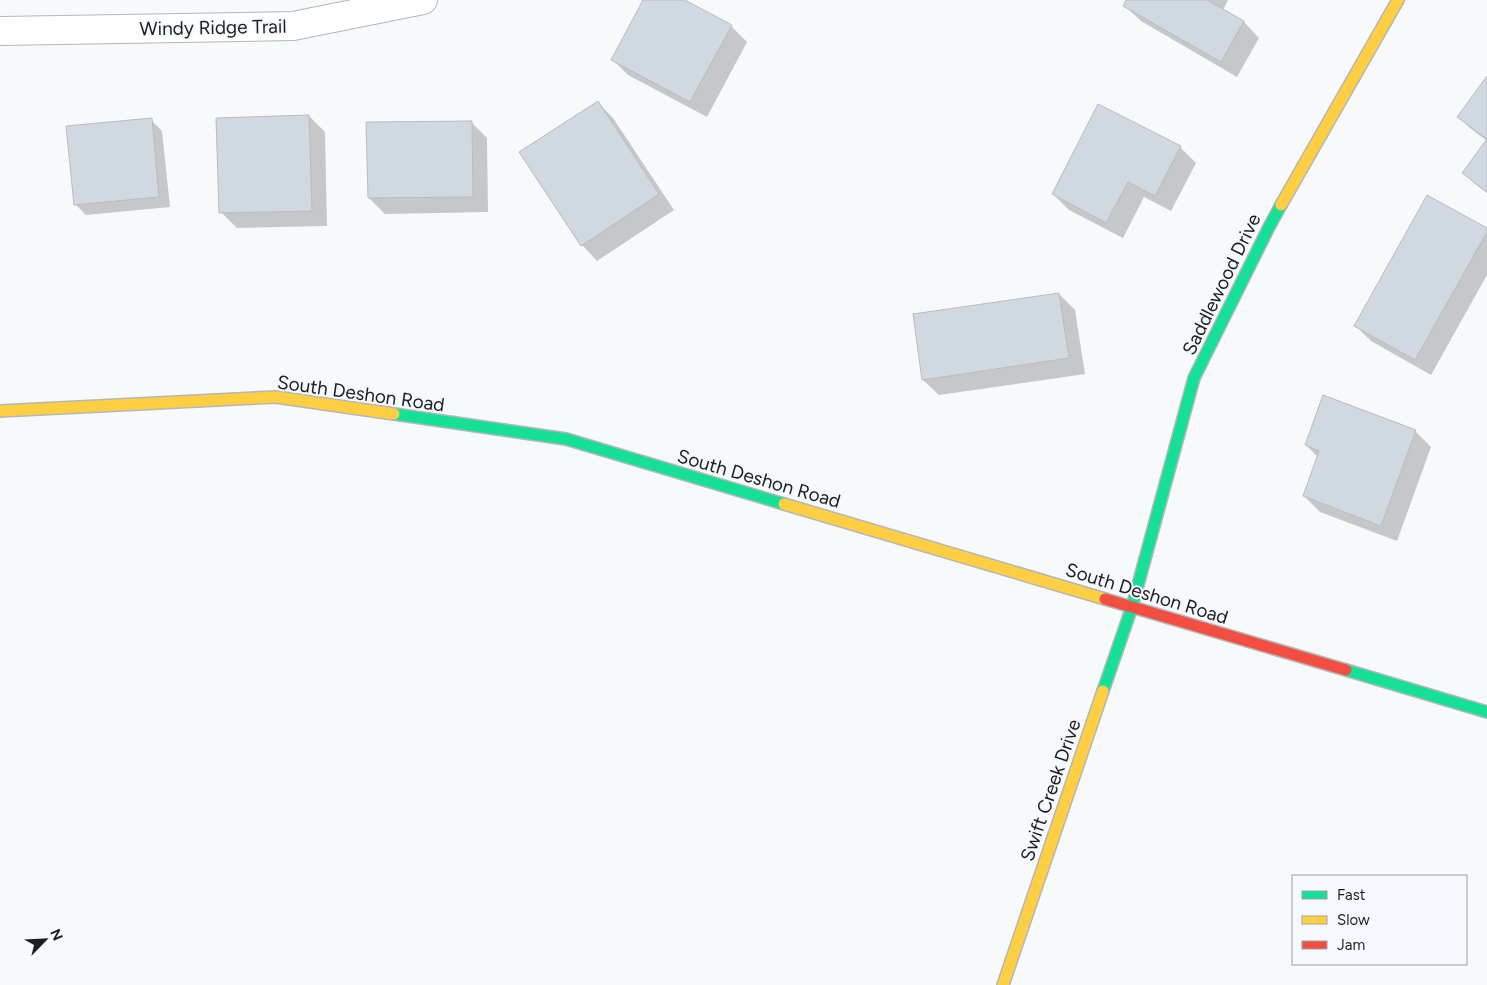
<svg xmlns="http://www.w3.org/2000/svg" width="1487" height="985" viewBox="0 0 1487 985" font-family="Figtree,sans-serif">
  <rect width="100%" height="100%" fill="#f7f9fb"/>
  <path fill="#0003" d="M644 0H683L731 26 747 42 707 117 628 75 612 59Z
    M1128 0H1228L1223 10 1244 22 1259 38 1237 77 1141 21 1125 6Z
    M1487 78V141L1470 128 1459 117Z
    M597 102 613 118 674 210 597 261 582 245Z
    M309 116 325 132 327 226 237 228 221 212Z
    M151 120 162 131 170 207 86 215 75 204Z
    M471 122 487 138 488 212 385 214 369 198Z
    M1487 141V193L1475 184 1464 173Z
    M1180 147 1196 163 1171 211 1144 197 1123 238 1069 210 1053 194Z
    M1487 230V275L1431 375 1371 341 1356 326Z
    M1059 294 1075 310 1085 374 939 395 923 380Z
    M1415 431 1431 447 1397 541 1320 512 1304 496 1318 457 1306 445Z"/>
  <path fill="#d0d9e2" stroke="#babcbe" d="M643 0H685L732 25 690 102 611 60Z
    M1126 0H1207L1244 21 1221 62 1123 6Z
    M1487 76V192L1462 173 1487 139 1457 117Z
    M598 101 659 194 581 246 519 152Z
    M1098 104 1181 146 1155 196 1128 182 1106 223 1052 194Z
    M309 115 312 211 219 213 216 118Z
    M152 118 159 197 74 205 66 126Z
    M472 121 473 197 368 198 366 122Z
    M1427 195 1487 228V232L1415 360 1354 326Z
    M1059 293 1069 358 922 380 913 314Z
    M1323 395 1416 430 1381 526 1303 496 1319 451 1305 445Z"/>
  <g fill="none" stroke-linecap="round" stroke-linejoin="round">
    <g stroke="#b5b6b8" stroke-width="30">
      <path id="street" d="M0 31 293 26 423 0"/>
    </g>
    <g stroke="#b5b6b8" stroke-width="14">
      <path id="fast" d="M394 414 566 439 784 504
        M1346 670 1487 712
        M1103 691 1132 607 1194 378 1269 227 1281 205"/>
    </g>
    <g stroke="#b5b6b8" stroke-width="14">
      <path id="slow" d="M1281 205 1398 0
        M0 411 276 397 394 414
        M784 504 1105 599
        M1003 985 1103 691"/>
    </g>
    <g stroke="#b5b6b8" stroke-width="14">
      <path id="jam" d="M1105 599 1346 670"/>
    </g>
    <use href="#street" stroke="#fefefe" stroke-width="28"/>
    <use href="#fast" stroke="#16e098" stroke-width="11"/>
    <use href="#slow" stroke="#ffcf43" stroke-width="11"/>
    <use href="#jam" stroke="#f24e42" stroke-width="11"/>
  </g>
  <g text-anchor="middle" stroke-width="4" stroke-linejoin="round" paint-order="stroke">
    <g font-size="19" fill="#1d1e20" stroke="#f5f9fd">
      <text transform="translate(213 27) rotate(-1)" y="7">Windy Ridge Trail</text>
      <text transform="translate(1221 284) rotate(-64)" y="7">Saddlewood Drive</text>
      <text transform="translate(361 393) rotate(8)" y="7">South Deshon Road</text>
      <text transform="translate(759 478) rotate(16)" y="7">South Deshon Road</text>
      <text transform="translate(1147 593) rotate(17)" y="7">South Deshon Road</text>
      <text transform="translate(1050 790) rotate(-71)" y="7">Swift Creek Drive</text>
    </g>
  </g>
  <rect x="1292" y="875" width="175" height="90" fill="#f5f9fd" stroke="#9fa1a5"/>
  <rect x="1302" y="891" width="25" height="8" fill="#16e098" stroke="#9fa1a5"/>
  <text x="1337" y="900" font-size="15" fill="#1d1e20">Fast</text>
  <rect x="1302" y="916" width="25" height="8" fill="#ffcf43" stroke="#9fa1a5"/>
  <text x="1337" y="925" font-size="15" fill="#1d1e20">Slow</text>
  <rect x="1302" y="941" width="25" height="8" fill="#f24e42" stroke="#9fa1a5"/>
  <text x="1337" y="950" font-size="15" fill="#1d1e20">Jam</text>
  <g transform="translate(45 940) rotate(66)" stroke="#f5f9fd" stroke-width="4" paint-order="stroke">
  <path d="M0-4L9 19L0 12L-9 19Z" fill="#1d1e20"/>
  <text y="-8" font-size="14" font-weight="bold" text-anchor="middle" fill="#1d1e20">N</text>
  </g>
</svg>
